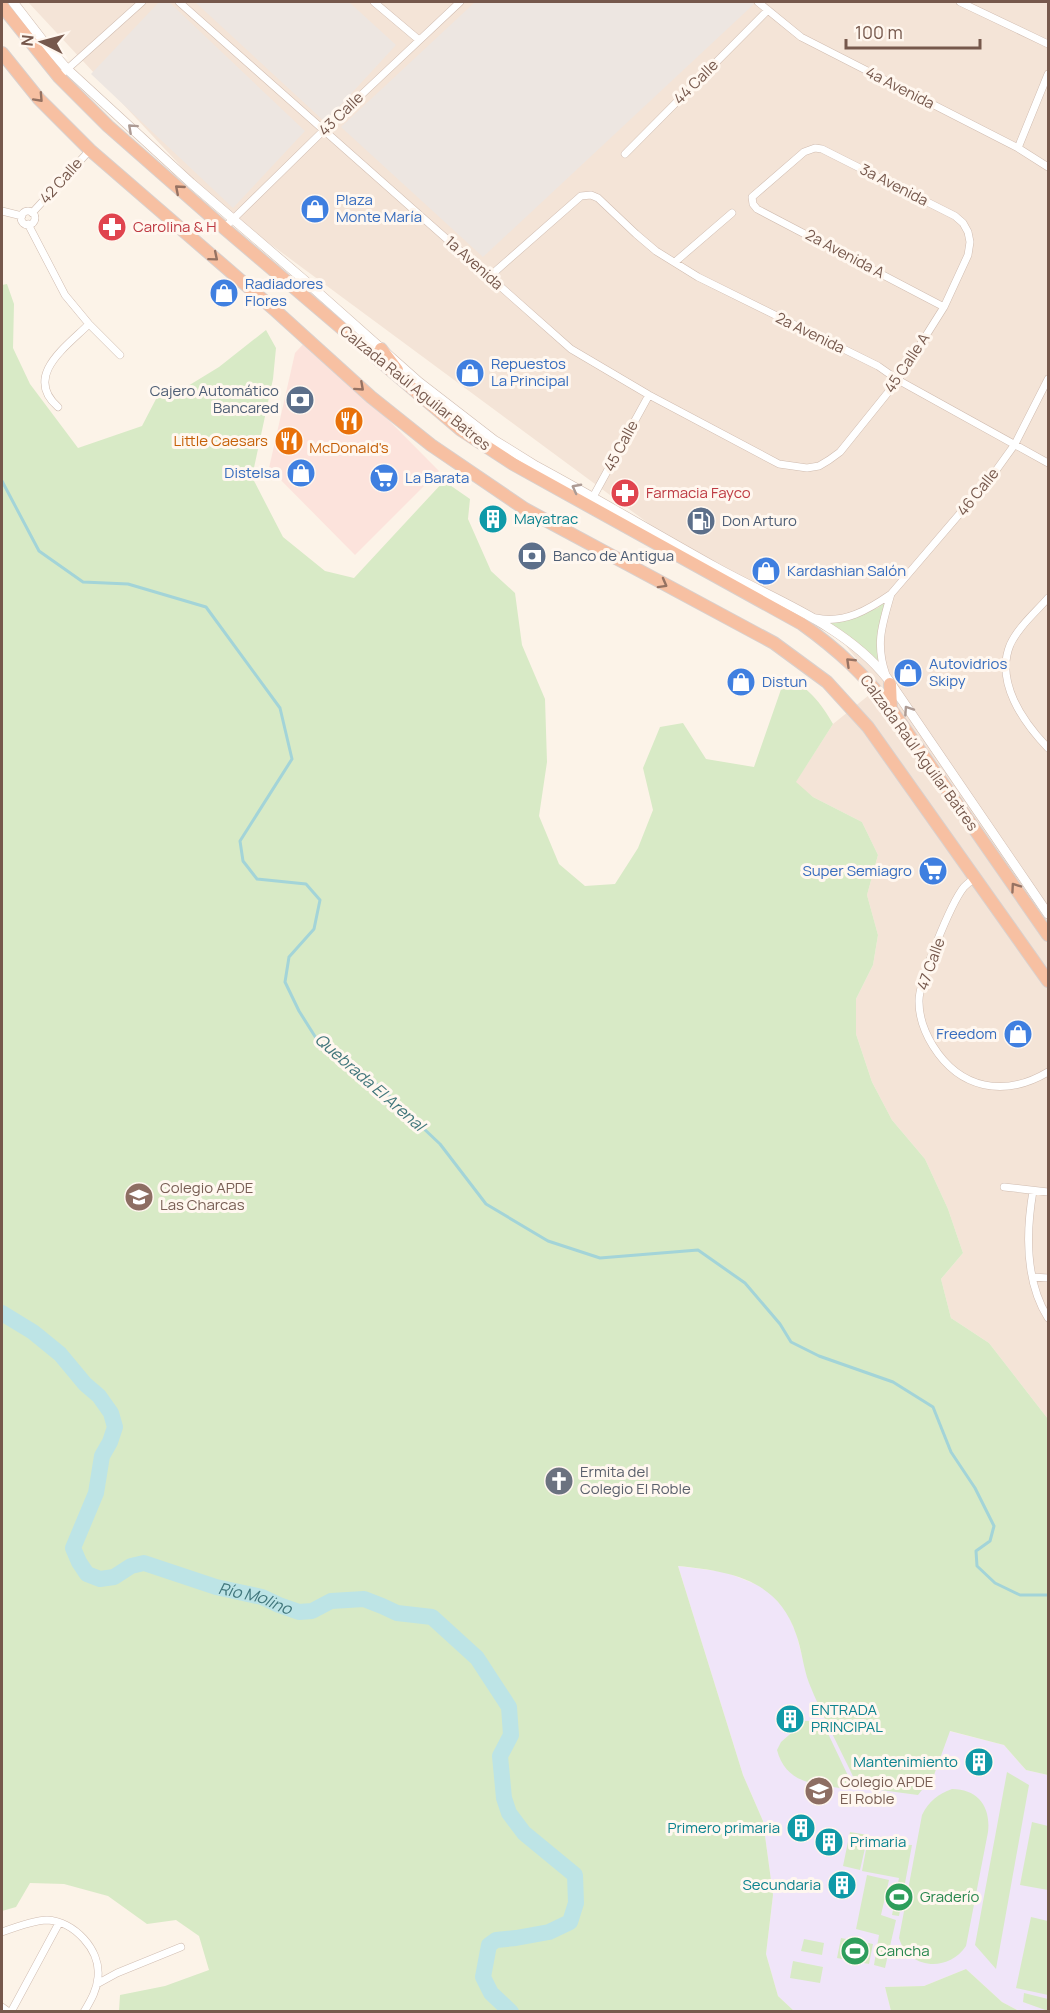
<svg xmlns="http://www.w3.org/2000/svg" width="1050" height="2013" viewBox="0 0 1050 2013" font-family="Manrope,sans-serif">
  <rect width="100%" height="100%" fill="#fcf3e8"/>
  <path fill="#f4e4d7" d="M28 2H1048V1419L989 1343 951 1318 941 1279 963 1253 948 1209 925 1159 892 1120 872 1082 856 1034V999L873 965 878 935 867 895 878 855 862 822 813 797 795 783 833 724 879 687 843 642 656 529 216 204Z"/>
  <path fill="#fce3dc" d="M308 339 439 471 355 555 269 468 295 353Z"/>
  <path fill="#ede6e1" d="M159 2H169L305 131 233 208 91 74Z
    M195 2H349L396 45 325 122Z
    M475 2H751L754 4 483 257 341 127Z"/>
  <path fill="#f0e5f9" d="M678 1566 725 1572 765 1588 786 1610 796 1633 809 1682 934 1775 949 1731 1004 1745 1026 1770 1048 1775V2011H1019L1002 2002 966 1969 924 1986 885 1987 891 2011H794L778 1996 766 1954 773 1895 763 1821 743 1775Z"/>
  <path fill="#d8eac6" d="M7 284 14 304 13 348 30 384 78 448 142 426 156 399 183 389 219 367 266 330 276 348 273 379 252 477 283 537 325 571 354 578 444 481 470 499 468 519 491 571 515 593 522 645 545 699 547 762 539 816 559 864 585 886 615 884 638 848 653 810 643 768 660 727 683 723 706 759 754 767 786 675C808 688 820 701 833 724L796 782 813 797 862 822 878 855 867 895 878 935 873 965 856 999V1034L872 1082 892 1120 925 1159 948 1209 963 1253 941 1279 951 1318 989 1343 1048 1419V1775L1026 1770 1004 1745 950 1731 934 1775 918 1795 858 1787C842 1752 823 1718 809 1683 803 1667 802 1650 796 1634 778 1579 729 1571 678 1566L743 1775 763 1821 773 1895 766 1954 778 1996 794 2011H119L120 1995 165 1986 209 1970 199 1936 176 1920 147 1924 108 1896 64 1884 30 1883 16 1907 2 1911V285Z
    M891 594 880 663 826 622 878 608Z
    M805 1721H817L823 1723 851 1782 848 1789C818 1785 786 1785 777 1750L781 1742Z
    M1007 1772 1029 1785 996 1969 975 1945Z
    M952 1789C978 1789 991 1807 988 1832L966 1946C948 1973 908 1969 899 1938L922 1815C929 1801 938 1794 952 1789Z
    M1032 1822 1048 1826V1890L1020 1885Z
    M850 1832 868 1835 860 1870 843 1866Z
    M868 1839 905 1845H912L899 1916 892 1915 899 1878 862 1871Z
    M867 1875 889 1880 881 1915 896 1920 885 1968 874 1965 879 1935 856 1929Z
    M1031 1917 1048 1921V1995L1016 1988Z
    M841 1938 873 1944 869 1964 837 1958Z
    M804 1939 824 1943 822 1955 801 1951Z
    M793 1961 823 1967 820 1983 790 1978Z
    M966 1969 1002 2002 1019 2011H891L885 1987 924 1986Z
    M1024 1993 1048 1999V2011L1023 2002Z"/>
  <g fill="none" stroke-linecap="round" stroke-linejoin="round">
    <path stroke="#a3d4d8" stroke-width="3" d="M2 481 39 551 83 582 128 584 206 607 280 708 292 759 240 841 243 861 257 879 306 884 320 900 314 929 289 957 285 982 299 1011 316 1038 366 1074 440 1144 486 1204 548 1241 600 1258 698 1250 745 1283 780 1324 791 1342 819 1356 893 1382 933 1407 951 1452 975 1488 994 1526 990 1541 976 1551 977 1566 995 1583 1020 1595H1048"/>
    <path stroke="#bde4e6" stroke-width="16" id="s1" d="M2 1313 33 1332 60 1354 85 1384 99 1396 111 1413 115 1427 110 1442 102 1456 96 1493 73 1548 79 1562 87 1574 100 1579 114 1577 131 1566 144 1563 216 1587 262 1597 279 1605 299 1612 312 1611 331 1601 364 1599 382 1606 397 1613 432 1617 477 1658 509 1707 511 1735 500 1756 504 1798 509 1813 524 1833 575 1875 576 1903 570 1922 549 1932 516 1938 496 1940 489 1945 483 1977 491 1993 511 2012"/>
    <g stroke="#d0bcb0" stroke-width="8">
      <path id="minor" d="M179 2 571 349 649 395 779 464 807 468 819 466 829 460 840 452 898 380 944 307 968 255 970 242 968 232 963 223 955 216 822 149 815 148 804 152 752 197 753 204 757 209 944 307
        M374 2 419 40
        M758 2 801 37 1018 148 1048 167
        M960 2 1048 44
        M64 72 142 2
        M1018 148 1048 74
        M625 154 768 10
        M2 211 22 216
        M21 218a7 7 0 1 1 14 0a7 7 0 1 1-14 0Z
        M32 213 90 150
        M28 224 65 295 89 324 120 355
        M224 228 324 130 460 2
        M675 262 732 213
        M490 276 581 196 591 195 598 198 636 234 656 251 698 277 878 366 898 380 1048 463
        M58 407C23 376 66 347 89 324
        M593 497 649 395
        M1048 598C1036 612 1018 627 1010 645 995 682 1023 722 1048 748
        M816 618C844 624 868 610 891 594L992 476 1015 444 1048 379
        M886 675C875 644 882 625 891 594
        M974 878C971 881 967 884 964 887 951 903 918 983 919 1002 919 1018 925 1033 933 1046 960 1089 1004 1098 1048 1072
        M1004 1187 1048 1192
        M1033 1191C1026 1232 1025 1281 1048 1318
        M1033 1277 1048 1278
        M2 1932C13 1928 35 1920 47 1920 74 1921 101 1950 98 1977 97 1990 91 2000 84 2012
        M97 1984 117 1973 181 1947
        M2 2007 9 2012
        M11 2012 59 1923"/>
    </g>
    <g stroke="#d0bcb0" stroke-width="10">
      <path id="tertiary" d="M13 2 47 46 67 69 191 183 303 279 419 382 494 440 536 466C597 499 656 534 715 567 774 600 844 624 887 678L1048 914"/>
    </g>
    <g stroke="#d9d0cd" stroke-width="14">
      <path id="trunk" d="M2 6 59 77 108 126 224 228 461 430 513 464 802 624C838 650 863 673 891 709L1048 935
        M2 53 39 99 90 150 276 311 371 397 431 445 525 509 774 643 827 682 868 727 1048 981
        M381 349 397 370
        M890 684 891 709"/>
    </g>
    <use href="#minor" stroke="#fff" stroke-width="7"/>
    <use href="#tertiary" stroke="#fff" stroke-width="9"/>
    <use href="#trunk" stroke="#f7c0a2" stroke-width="12"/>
  </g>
  <defs><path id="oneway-chevron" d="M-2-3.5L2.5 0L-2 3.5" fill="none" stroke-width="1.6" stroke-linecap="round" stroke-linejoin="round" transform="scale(1.5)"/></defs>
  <g stroke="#967262">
    <use href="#oneway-chevron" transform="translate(39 98) rotate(47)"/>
    <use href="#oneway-chevron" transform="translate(179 189) rotate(-139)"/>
    <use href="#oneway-chevron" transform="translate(214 257) rotate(40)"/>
    <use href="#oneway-chevron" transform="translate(360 387) rotate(42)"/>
    <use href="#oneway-chevron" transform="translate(663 584) rotate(29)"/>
    <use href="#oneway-chevron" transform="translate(850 662) rotate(-136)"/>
    <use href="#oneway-chevron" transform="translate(1015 887) rotate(-125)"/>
  </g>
  <g stroke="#ad9b94">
    <use href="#oneway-chevron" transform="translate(132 128) rotate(-138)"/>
    <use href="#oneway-chevron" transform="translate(576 488) rotate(-152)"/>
    <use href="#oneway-chevron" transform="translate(908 710) rotate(-124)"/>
  </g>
  <defs>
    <g id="shop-disc" transform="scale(1.5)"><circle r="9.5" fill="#3f7fe0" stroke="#fff7ef"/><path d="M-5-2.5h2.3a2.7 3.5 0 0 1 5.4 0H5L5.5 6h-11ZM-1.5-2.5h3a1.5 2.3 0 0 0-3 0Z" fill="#fff"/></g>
    <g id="pharmacy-disc" transform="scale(1.5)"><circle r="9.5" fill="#e0444e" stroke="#fff7ef"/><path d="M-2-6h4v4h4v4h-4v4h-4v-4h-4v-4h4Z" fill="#fff"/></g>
    <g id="bank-disc" transform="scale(1.5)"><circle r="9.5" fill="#5c6f8a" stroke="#fff7ef"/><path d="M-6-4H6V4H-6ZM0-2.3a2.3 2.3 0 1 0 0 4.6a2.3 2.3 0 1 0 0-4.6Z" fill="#fff"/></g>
    <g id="restaurant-disc" transform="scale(1.5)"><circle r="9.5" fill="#e8710a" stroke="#fff7ef"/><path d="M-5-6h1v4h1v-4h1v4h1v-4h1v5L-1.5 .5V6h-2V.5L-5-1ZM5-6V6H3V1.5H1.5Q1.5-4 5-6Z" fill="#fff"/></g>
    <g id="supermarket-disc" transform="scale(1.5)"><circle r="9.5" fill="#3f7fe0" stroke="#fff7ef"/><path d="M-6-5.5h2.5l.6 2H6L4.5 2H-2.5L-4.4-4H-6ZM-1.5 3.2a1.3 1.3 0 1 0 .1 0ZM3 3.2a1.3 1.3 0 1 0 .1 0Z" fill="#fff"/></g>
    <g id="building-disc" transform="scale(1.5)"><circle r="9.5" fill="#0f9aa8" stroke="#fff7ef"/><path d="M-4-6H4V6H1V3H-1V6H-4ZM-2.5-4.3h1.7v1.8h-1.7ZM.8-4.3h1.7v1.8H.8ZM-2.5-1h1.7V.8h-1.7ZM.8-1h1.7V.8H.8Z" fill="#fff"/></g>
    <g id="fuel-disc" transform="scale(1.5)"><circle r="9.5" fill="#5c6f8a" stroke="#fff7ef"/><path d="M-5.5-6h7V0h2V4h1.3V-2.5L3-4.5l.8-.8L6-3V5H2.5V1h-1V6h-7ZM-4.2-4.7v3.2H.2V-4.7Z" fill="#fff"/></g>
    <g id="school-disc" transform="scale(1.5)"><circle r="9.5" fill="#8d6e63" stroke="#fff7ef"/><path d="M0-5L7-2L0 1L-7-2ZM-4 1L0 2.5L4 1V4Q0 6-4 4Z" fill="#fff"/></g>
    <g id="church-disc" transform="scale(1.5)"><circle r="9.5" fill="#6b7280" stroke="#fff7ef"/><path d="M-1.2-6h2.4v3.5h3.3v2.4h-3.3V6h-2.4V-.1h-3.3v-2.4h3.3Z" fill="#fff"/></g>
    <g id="stadium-disc" transform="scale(1.5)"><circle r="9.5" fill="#2e9e5b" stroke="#fff7ef"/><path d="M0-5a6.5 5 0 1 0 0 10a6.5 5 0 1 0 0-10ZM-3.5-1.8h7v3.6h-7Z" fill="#fff"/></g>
  </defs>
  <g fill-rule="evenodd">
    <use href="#shop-disc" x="315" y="209"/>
    <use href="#pharmacy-disc" x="112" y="227"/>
    <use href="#shop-disc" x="224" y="293"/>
    <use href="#shop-disc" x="470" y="373"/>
    <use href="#bank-disc" x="300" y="400"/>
    <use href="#restaurant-disc" x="349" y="421"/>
    <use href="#restaurant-disc" x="289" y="441"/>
    <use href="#shop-disc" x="301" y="473"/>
    <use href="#supermarket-disc" x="384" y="478"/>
    <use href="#pharmacy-disc" x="625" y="493"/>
    <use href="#building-disc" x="493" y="519"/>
    <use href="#fuel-disc" x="701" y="521"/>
    <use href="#bank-disc" x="532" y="556"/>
    <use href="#shop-disc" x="766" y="571"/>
    <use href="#shop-disc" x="908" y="673"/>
    <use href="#shop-disc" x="741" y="682"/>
    <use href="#supermarket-disc" x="933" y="871"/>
    <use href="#shop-disc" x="1018" y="1034"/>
    <use href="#school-disc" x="139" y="1197"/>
    <use href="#church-disc" x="559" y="1481"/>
    <use href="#building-disc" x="790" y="1719"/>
    <use href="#building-disc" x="979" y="1762"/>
    <use href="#school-disc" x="819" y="1791"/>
    <use href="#building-disc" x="801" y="1828"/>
    <use href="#building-disc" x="829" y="1842"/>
    <use href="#building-disc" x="842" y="1885"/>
    <use href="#stadium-disc" x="899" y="1897"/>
    <use href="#stadium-disc" x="855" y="1951"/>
  </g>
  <g text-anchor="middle" stroke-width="6" stroke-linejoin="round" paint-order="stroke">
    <g font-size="15" fill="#76584c" stroke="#fff7ef">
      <text transform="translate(696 82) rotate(-45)" y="5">44 Calle</text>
      <text transform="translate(900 88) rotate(27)" y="5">4a Avenida</text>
      <text transform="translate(341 114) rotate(-44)" y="5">43 Calle</text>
      <text transform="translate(61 181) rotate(-48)" y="5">42 Calle</text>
      <text transform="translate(894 185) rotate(27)" y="5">3a Avenida</text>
      <text transform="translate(845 254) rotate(28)" y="5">2a Avenida A</text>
      <text transform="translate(474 263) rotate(42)" y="5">1a Avenida</text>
      <text transform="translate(810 333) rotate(26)" y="5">2a Avenida</text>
      <text transform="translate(907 363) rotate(-56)" y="5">45 Calle A</text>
      <text transform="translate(415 388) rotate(39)" y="5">Calzada Raúl Aguilar Batres</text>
      <text transform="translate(621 446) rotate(-62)" y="5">45 Calle</text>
      <text transform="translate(978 492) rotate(-51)" y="5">46 Calle</text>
      <text transform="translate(919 753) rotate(54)" y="5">Calzada Raúl Aguilar Batres</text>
      <text transform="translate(931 964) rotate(-70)" y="5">47 Calle</text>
    </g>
    <g font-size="15" fill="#366cbe" stroke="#fff7ef" text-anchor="start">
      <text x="336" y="205">Plaza<tspan x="336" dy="17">Monte María</tspan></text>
      <text x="245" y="289">Radiadores<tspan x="245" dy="17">Flores</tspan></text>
      <text x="491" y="369">Repuestos<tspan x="491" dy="17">La Principal</tspan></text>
      <text x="280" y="478" text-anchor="end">Distelsa</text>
      <text x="405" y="483">La Barata</text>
      <text x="787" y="576">Kardashian Salón</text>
      <text x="929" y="669">Autovidrios<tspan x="929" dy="17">Skipy</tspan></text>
      <text x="762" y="687">Distun</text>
      <text x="912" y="876" text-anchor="end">Super Semiagro</text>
      <text x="997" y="1039" text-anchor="end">Freedom</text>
    </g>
    <g font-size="15" fill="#be3a42" stroke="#fff7ef" text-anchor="start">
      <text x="133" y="232">Carolina &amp; H</text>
      <text x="646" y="498">Farmacia Fayco</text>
    </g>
    <g font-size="15" fill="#4e5e75" stroke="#fff7ef" text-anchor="start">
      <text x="279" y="396" text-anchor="end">Cajero Automático<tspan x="279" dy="17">Bancared</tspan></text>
      <text x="722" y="526">Don Arturo</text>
      <text x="553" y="561">Banco de Antigua</text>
    </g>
    <g font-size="15" fill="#c56008" stroke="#fff7ef" text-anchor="end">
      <text x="268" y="446">Little Caesars</text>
      <text x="349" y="453" text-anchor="middle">McDonald's</text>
    </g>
    <g font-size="15" fill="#0d838f" stroke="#fff7ef" text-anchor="start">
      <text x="514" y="524">Mayatrac</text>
      <text x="811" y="1715">ENTRADA<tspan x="811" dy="17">PRINCIPAL</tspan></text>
      <text x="958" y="1767" text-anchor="end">Mantenimiento</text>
      <text x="780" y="1833" text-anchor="end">Primero primaria</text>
      <text x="850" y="1847">Primaria</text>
      <text x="821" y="1890" text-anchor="end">Secundaria</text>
    </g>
    <g font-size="15" fill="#785e54" stroke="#fff7ef" text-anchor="start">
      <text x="160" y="1193">Colegio APDE<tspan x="160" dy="17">Las Charcas</tspan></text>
      <text x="840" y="1787">Colegio APDE<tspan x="840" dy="17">El Roble</tspan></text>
    </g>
    <g font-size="15" fill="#5b616d" stroke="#fff7ef" text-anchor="start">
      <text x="580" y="1477">Ermita del<tspan x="580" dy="17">Colegio El Roble</tspan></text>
    </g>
    <g font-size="15" fill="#27864d" stroke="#fff7ef" text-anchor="start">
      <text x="920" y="1902">Graderío</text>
      <text x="876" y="1956">Cancha</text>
    </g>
    <g font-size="16" font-style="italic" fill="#40767b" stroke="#fff7ef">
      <text transform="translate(370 1082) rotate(41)" y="6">Quebrada El Arenal</text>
      <text dy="6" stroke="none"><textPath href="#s1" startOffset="501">Río Molino</textPath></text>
    </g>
  </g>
  <rect width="1050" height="2013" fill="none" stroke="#76584c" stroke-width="6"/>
  <g transform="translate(42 42) rotate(276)" stroke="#fff7ef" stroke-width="4.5" paint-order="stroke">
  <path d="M0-4.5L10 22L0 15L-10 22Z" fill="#76584c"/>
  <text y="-9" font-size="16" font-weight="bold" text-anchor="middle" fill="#76584c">N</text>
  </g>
  <path d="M846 39v9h134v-9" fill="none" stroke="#76584c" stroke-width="3"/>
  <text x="855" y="39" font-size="18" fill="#76584c" stroke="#fff7ef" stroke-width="4.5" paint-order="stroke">100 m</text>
</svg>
